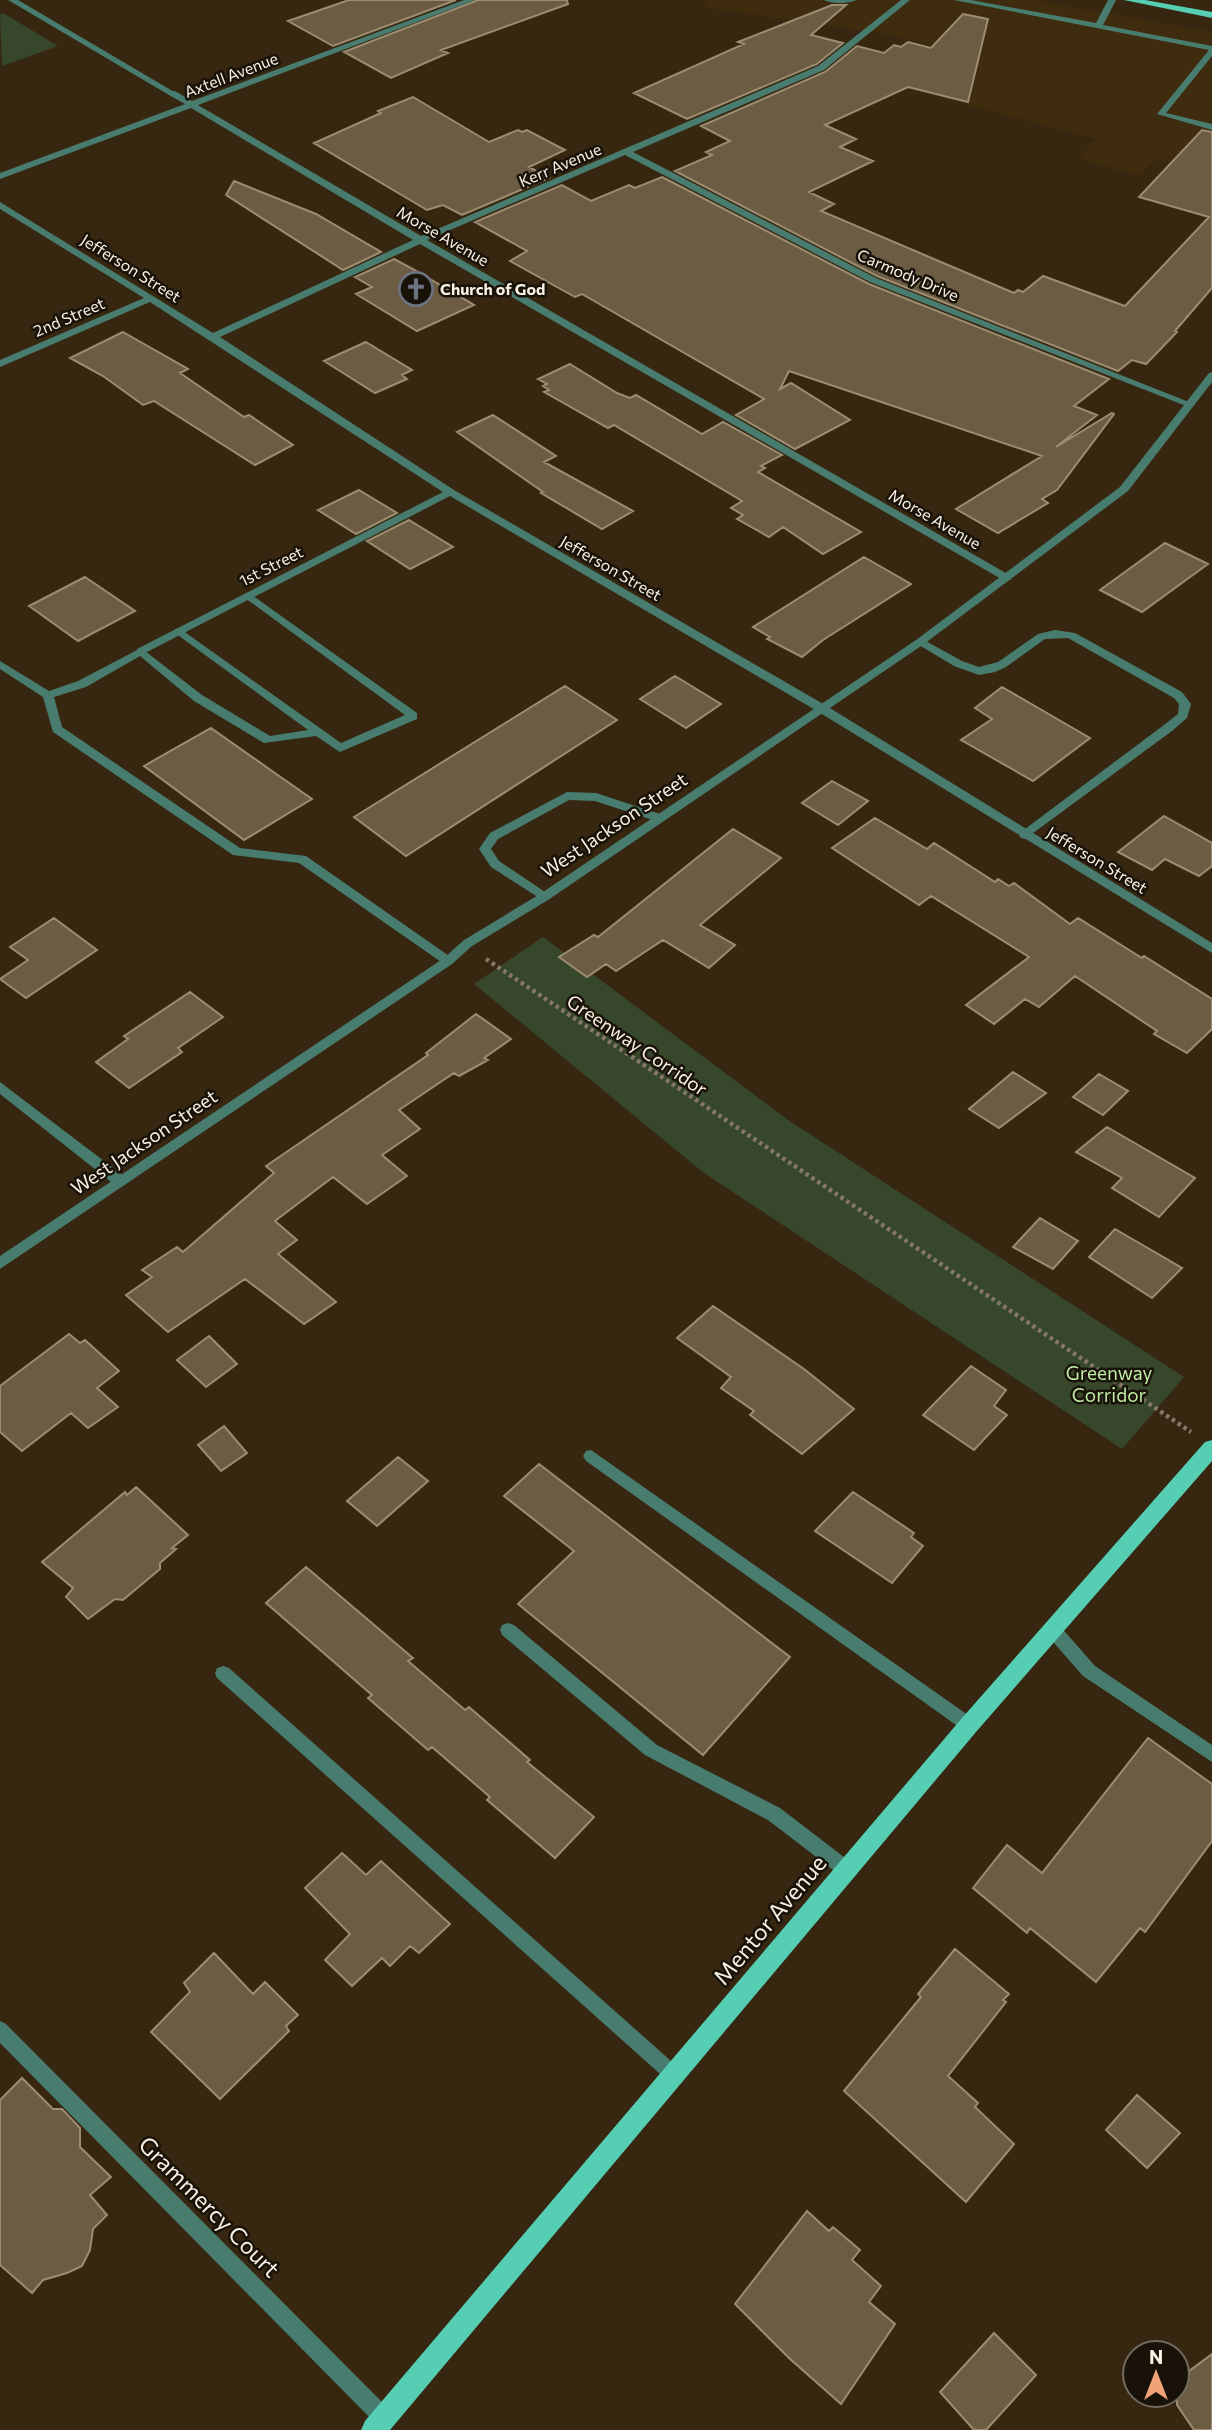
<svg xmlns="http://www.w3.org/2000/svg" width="1212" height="2430" viewBox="0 0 1212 2430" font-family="Commissioner,sans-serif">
  <rect width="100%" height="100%" fill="#372711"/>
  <path fill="#3f2b0e" d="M708 0H1034L1212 32V173L1155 160 1140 176 1079 159 1095 139 940 98 961 79 973 57 892 35 702 7Z"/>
  <path fill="#36472c" d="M3 13 58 46 2 66 0 14Z
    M543 937 788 1120 1184 1377 1122 1449 704 1173 474 984Z"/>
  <path fill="#6c5c44" stroke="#9c8c72" stroke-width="2" d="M349 0H456L333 46 288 21Z
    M478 0H567L568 4 441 50 448 53 391 78 344 52Z
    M832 5H846L811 35 843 43 817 64 687 119 634 93 744 44 738 42Z
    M963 14 988 19 968 102 908 87 825 125 856 139 840 147 873 161 809 192 834 204 821 211 1014 293 1018 290 1023 292 1043 276 1125 306 1209 217 1139 197 1202 130 1212 132V288L1175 331 1177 332 1146 364 1132 360 1118 371 877 276 675 171 712 155 706 152 730 141 701 126 825 72 857 46 884 53 894 45 901 47 908 42 931 48Z
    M413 97 489 142 518 130 522 132 527 130 565 150 529 167 549 178 462 215 443 205 427 210 314 143 381 113 378 111Z
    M662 177 869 284 1109 379 1074 406 1097 415 1056 447 1112 413 1114 414 1057 490 1042 499 1048 503 998 533 956 509 1042 456 789 371 780 389 791 383 850 420 795 449 736 415 764 399 582 294 575 297 510 261 527 251 475 222 562 185 591 201 629 185 635 188Z
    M234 181 316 214 381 252 343 270 226 195Z
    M394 259 413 269 474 305 417 331 356 294 372 287 355 277Z
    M123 332 188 369 180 373 244 417 249 415 293 445 255 465 154 401 143 405 103 376 70 358Z
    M366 342 412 370 402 375 407 379 375 393 324 361Z
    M570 364 617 393 630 398 636 395 702 434 723 422 782 455 761 466 765 468 758 472 861 532 823 554 783 527 769 537 737 519 743 515 731 508 742 501 614 425 608 428 544 392 549 390 543 386 547 384 538 379Z
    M493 415 556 456 544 462 633 511 602 529 541 493 543 492 457 432Z
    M359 490 397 513 356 534 318 510Z
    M409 520 453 547 410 569 367 541Z
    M1165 543 1208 564 1142 612 1100 590Z
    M864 557 911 584 823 640 802 657 767 639 770 637 753 627Z
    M85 577 135 611 78 641 29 606Z
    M675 676 721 704 686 728 640 699Z
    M565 686 617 720 406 856 354 817Z
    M1002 687 1090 738 1033 781 961 740 992 719 975 708Z
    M211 728 272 771 312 799 244 840 144 766Z
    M832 781 868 801 838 825 802 803Z
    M1164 816 1212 843V866L1199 876 1165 859 1152 870 1118 852Z
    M875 818 927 849 934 843 995 882 998 879 1009 886 1014 883 1070 924 1078 918 1142 958 1144 956 1212 999V1029L1187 1053 1154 1034 1157 1031 1075 976 1039 1007 1025 999 994 1024 966 1005 1029 957 931 896 919 905 832 848Z
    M733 829 781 858 700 925 735 945 709 968 663 940 616 971 606 964 587 977 559 957 594 935 598 937Z
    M54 918 97 950 26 998 0 979 28 960 10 947Z
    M190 992 223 1017 178 1048 182 1052 129 1088 96 1062 128 1039 124 1036Z
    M476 1014 511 1039 484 1058 488 1060 459 1076 454 1073 399 1110 420 1129 382 1155 407 1176 367 1204 333 1177 275 1221 297 1240 278 1254 336 1302 304 1324 245 1279 168 1332 126 1295 152 1277 142 1270 177 1247 183 1252 274 1173 266 1166 428 1055 426 1053Z
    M1013 1072 1046 1093 999 1128 969 1109Z
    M1099 1074 1128 1091 1103 1115 1073 1097Z
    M1107 1127 1195 1178 1159 1217 1112 1188 1122 1178 1076 1152Z
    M1040 1218 1078 1241 1053 1269 1013 1247Z
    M1115 1229 1182 1268 1152 1298 1089 1257Z
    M713 1306 804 1369 854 1409 802 1454 750 1415 754 1411 721 1388 731 1377 677 1338Z
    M69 1334 80 1343 85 1340 119 1371 97 1388 118 1407 88 1428 71 1413 22 1451 0 1432V1386Z
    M209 1336 237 1364 206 1387 177 1360Z
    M971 1366 1006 1390 994 1406 1007 1415 974 1450 923 1415Z
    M224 1426 247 1453 221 1471 198 1445Z
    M398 1457 428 1481 377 1526 347 1501Z
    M539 1464 790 1657 703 1755 518 1604 574 1551 504 1496Z
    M136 1487 188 1535 172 1548 176 1549 160 1563V1569L123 1600 115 1599 88 1619 66 1597 73 1588 42 1562 125 1492 127 1495Z
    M853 1492 914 1533 911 1537 923 1546 892 1583 815 1531Z
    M306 1567 413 1658 408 1661 465 1710 469 1707 530 1760 527 1762 594 1817 555 1858 487 1800 490 1797 432 1747 428 1750 368 1698 372 1695 266 1603Z
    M1148 1738 1212 1784V1841L1145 1932 1140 1928 1096 1982 1030 1928 1027 1933 973 1888 1007 1845 1042 1873Z
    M342 1853 366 1875 381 1861 450 1924 419 1953 410 1946 390 1966 382 1958 352 1986 325 1960 350 1934 305 1888Z
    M955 1949 1009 1994 1003 2000 1006 2002 948 2076 978 2103 975 2107 1014 2144 966 2202 844 2091 921 1997 918 1994Z
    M214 1953 253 1994 265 1982 298 2015 286 2026 289 2031 220 2099 151 2032 190 1992 184 1983Z
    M22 2078 53 2109H62L80 2128V2147L111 2177 90 2195 107 2215 93 2229 90 2250 82 2266 67 2273 43 2280 32 2293 0 2265V2100Z
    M1137 2095 1180 2133 1147 2168 1106 2130Z
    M807 2211 829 2231 833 2227 860 2250 852 2260 881 2286 869 2302 895 2324 841 2404 790 2359 735 2304Z
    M994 2333 1036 2375 986 2430H974L940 2392Z
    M1212 2354V2430H1194L1177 2405V2380Z"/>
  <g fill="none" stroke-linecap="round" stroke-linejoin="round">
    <path stroke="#867866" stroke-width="4.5" stroke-dasharray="3.5 3.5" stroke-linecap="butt" d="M486 959 1191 1432"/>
    <path fill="#477c6f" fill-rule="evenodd" d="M8 0H18L176 93 169 95Z
      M824 0H856C849 4 831 4 824 0Z
      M954 0H971L1096 23 1108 0H1116L1103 25 1212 46V56L1166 113 1212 124V130L1157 114 1209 50Z
      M249 593 417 713V719L340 752 316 736 264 743 194 701 140 656 86 687 54 697 62 727 240 848 306 856 452 958 454 961 452 964H444L299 863 233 855 53 732 43 697 0 669V661L49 691 78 681 141 648 202 695 270 736 308 730 175 633V629L179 628 341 743 405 715 245 598V594Z
      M1055 630 1075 633 1182 692 1191 704 1187 718 1172 731 1025 839 1021 838 1019 835 1021 832 1164 725 1178 714 1179 704 1174 698 1068 638 1045 639 1006 667 995 672 979 675 954 666 914 642 920 639 924 640 962 661 979 667 998 662 1038 634Z
      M567 792 596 793 663 815 665 818 659 822 595 801 569 800 498 839 491 849 499 861 548 894 550 897 544 901 491 867 479 849 490 833Z
      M591 1450 975 1720 977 1725 975 1730 969 1733 963 1730 586 1461 583 1456 586 1451Z
      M508 1623 514 1625 657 1745 780 1808 853 1864 856 1870 853 1876 847 1878 841 1876 768 1820 645 1755 502 1635 500 1630 502 1625Z
      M1053 1623 1059 1625 1095 1666 1212 1745V1762L1083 1676 1047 1635 1045 1630 1047 1625Z
      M223 1666 229 1668 680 2069 683 2075 680 2081 674 2084 668 2081 217 1678 215 1673 217 1668Z"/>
    <path fill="#477c6f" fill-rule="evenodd" d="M464 0H475L198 105 421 236 818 66 901 0H910L824 70 633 152 876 278 1194 404 1186 406 870 282 625 155 427 240 1011 576V580H1003L420 244 220 337 454 490 825 705 1212 943V953L817 711 450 496 145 653H137V649L443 492 150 302 0 367V360L144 298 0 209V202L213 333 413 240 191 108 0 179V173L185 104 169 95V91H175L192 101Z
      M0 1082 125 1177 127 1181 125 1185H115L0 1094Z
      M0 2021 6 2024 391 2411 394 2418 391 2425 384 2428 377 2425 0 2043Z"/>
    <path fill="#477c6f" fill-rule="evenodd" d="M1212 372V382L1128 491 924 644 548 900 472 946 452 964 0 1269V1256L444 958 464 940 540 894 916 640 1120 487 1209 373Z"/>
    <path fill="#56ceb4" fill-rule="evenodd" d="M1124 0H1145L1212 12V18Z
      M1212 1440V1461L976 1732 390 2430H361L365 2421 962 1718 1205 1442Z"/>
  </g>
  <defs>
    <g id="church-ring" transform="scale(1.75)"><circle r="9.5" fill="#191208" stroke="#6b7280" stroke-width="1.5"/><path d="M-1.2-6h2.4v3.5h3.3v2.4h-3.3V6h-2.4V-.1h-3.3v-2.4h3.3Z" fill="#6b7280"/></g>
  </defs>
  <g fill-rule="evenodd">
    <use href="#church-ring" x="416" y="289"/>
  </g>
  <g text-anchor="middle" stroke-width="5" stroke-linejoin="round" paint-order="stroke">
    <g font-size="16" fill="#faf0e3" stroke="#191208">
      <text transform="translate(231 75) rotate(-21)" y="6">Axtell Avenue</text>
      <text transform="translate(560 165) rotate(-23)" y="6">Kerr Avenue</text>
      <text transform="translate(443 236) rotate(30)" y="6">Morse Avenue</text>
      <text transform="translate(131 268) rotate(32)" y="6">Jefferson Street</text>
      <text transform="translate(908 275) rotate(23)" y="6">Carmody Drive</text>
      <text transform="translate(69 317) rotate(-23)" y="6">2nd Street</text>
      <text transform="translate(935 519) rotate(30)" y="6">Morse Avenue</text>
      <text transform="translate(271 566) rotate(-27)" y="6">1st Street</text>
      <text transform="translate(611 568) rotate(30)" y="6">Jefferson Street</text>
      <text transform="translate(1097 860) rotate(31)" y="6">Jefferson Street</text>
    </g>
    <g font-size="16" font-weight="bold" fill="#faf0e3" stroke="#191208" text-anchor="start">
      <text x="440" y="295">Church of God</text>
    </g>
    <g font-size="19" fill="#faf0e3" stroke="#191208">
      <text transform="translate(614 825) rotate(-34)" y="7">West Jackson Street</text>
      <text transform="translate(637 1045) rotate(34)" y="7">Greenway Corridor</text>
      <text transform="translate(144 1142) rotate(-34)" y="7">West Jackson Street</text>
    </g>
    <g font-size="19" fill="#c0eca5" stroke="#191208">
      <text x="1109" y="1380">Greenway<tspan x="1109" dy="22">Corridor</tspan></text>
    </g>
    <g font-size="23" fill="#faf0e3" stroke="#191208">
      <text transform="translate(770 1920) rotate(-50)" y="8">Mentor Avenue</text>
      <text transform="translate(209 2207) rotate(45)" y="8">Grammercy Court</text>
    </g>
  </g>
  <g transform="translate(1156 2374)"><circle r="33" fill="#191208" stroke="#736b60" stroke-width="2"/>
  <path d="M0-5L12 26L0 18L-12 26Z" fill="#efa376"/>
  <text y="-10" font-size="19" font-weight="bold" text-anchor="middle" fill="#faf0e3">N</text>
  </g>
</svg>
